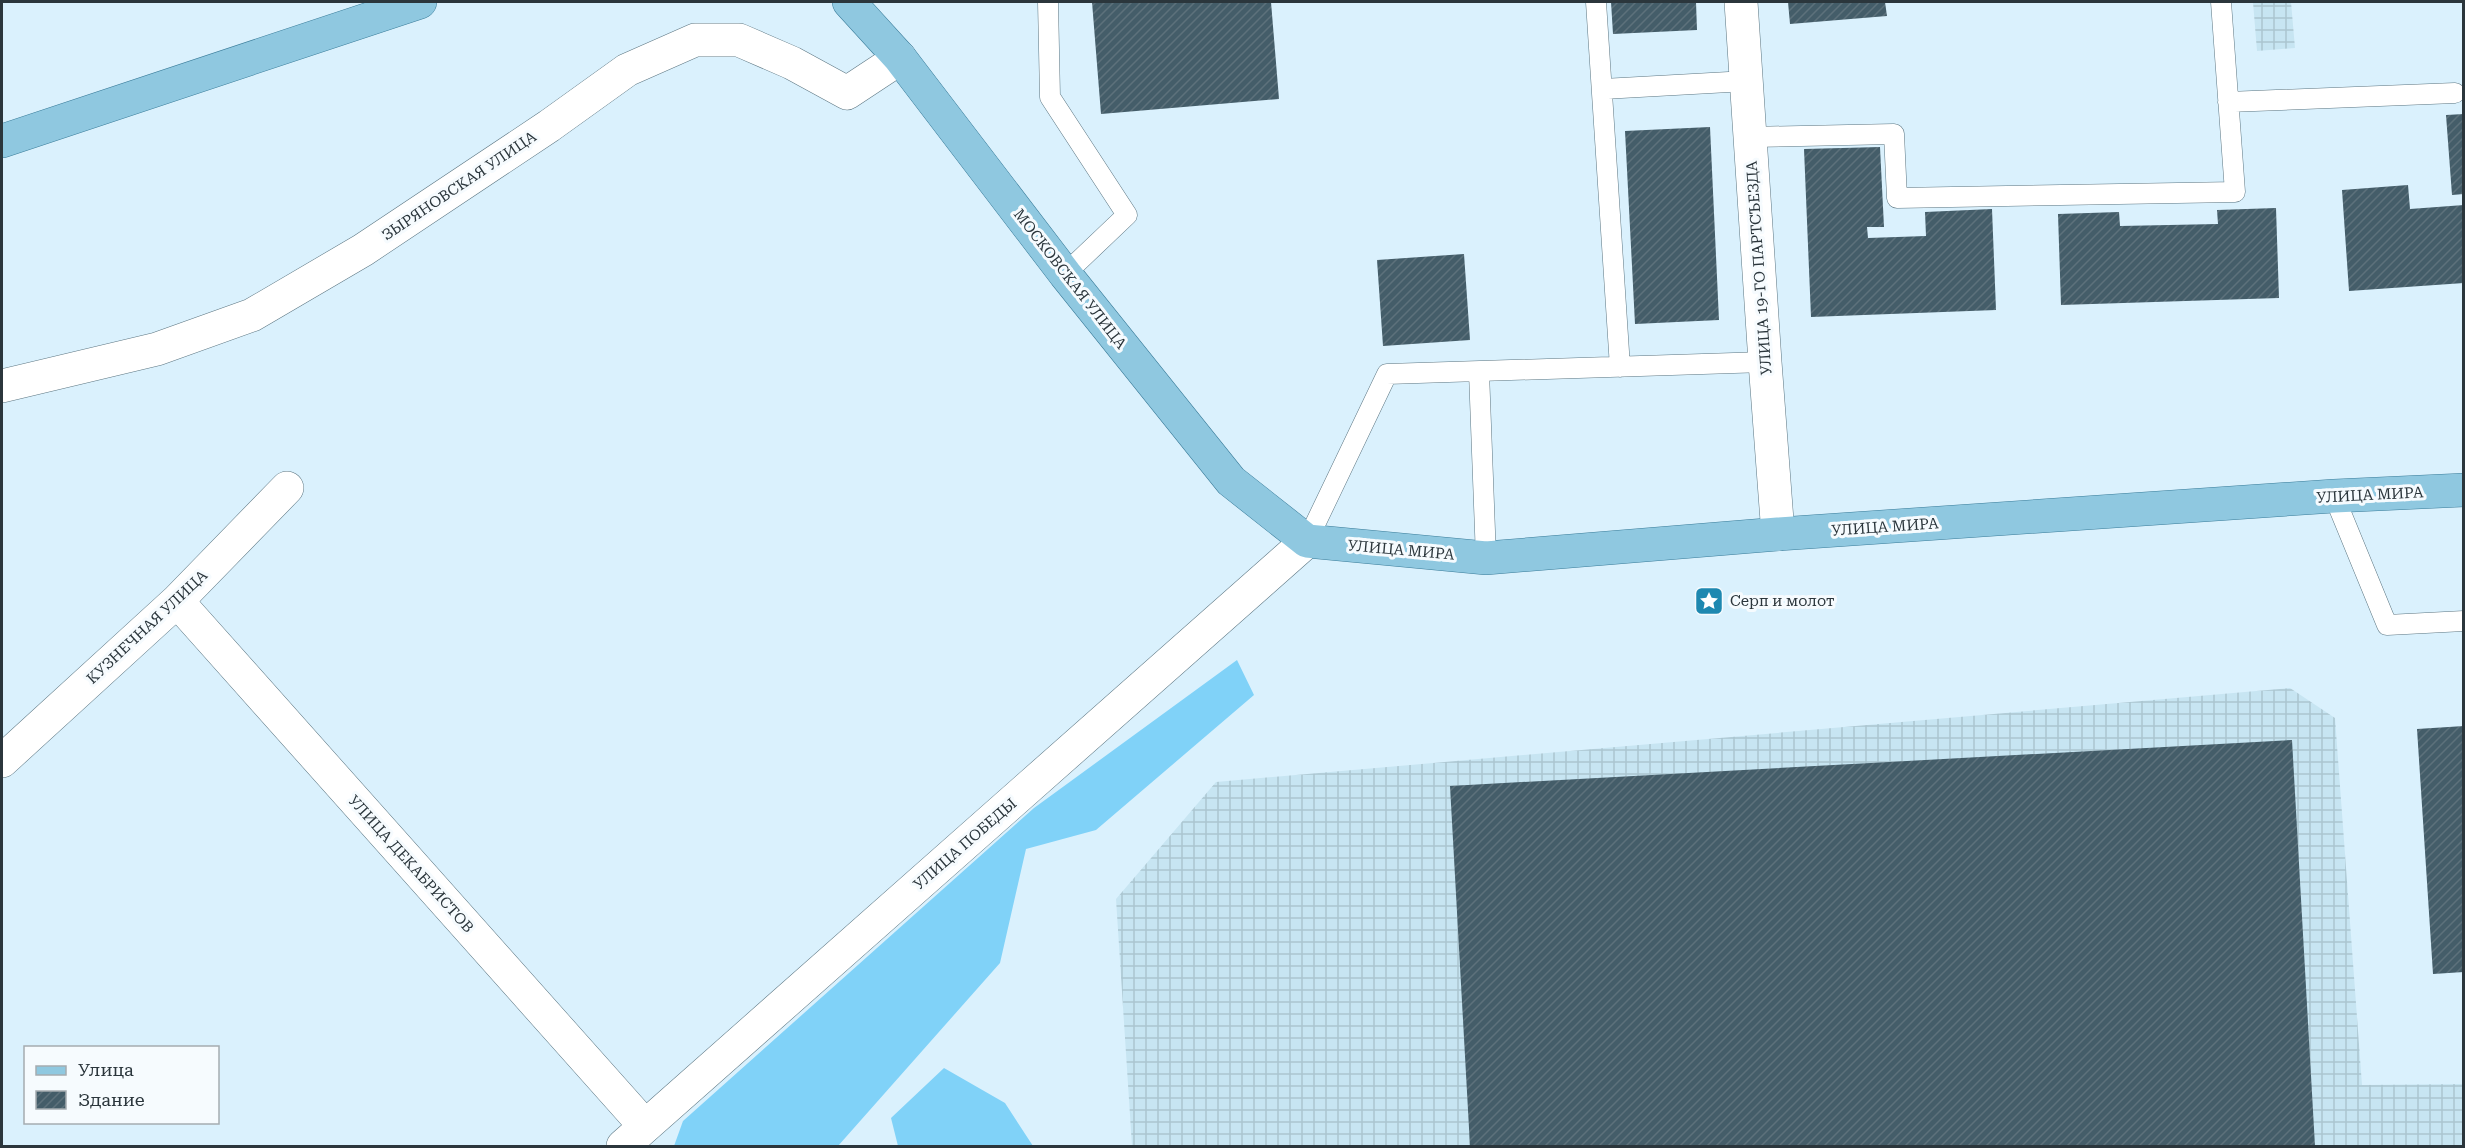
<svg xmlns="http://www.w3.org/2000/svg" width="2465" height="1148" viewBox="0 0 2465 1148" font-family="'Roboto Serif',serif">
  <defs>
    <pattern id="industrial-grid" width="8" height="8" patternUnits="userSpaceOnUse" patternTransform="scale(1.5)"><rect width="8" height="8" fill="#c7e5f2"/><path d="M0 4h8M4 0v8" fill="none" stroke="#abc5d0"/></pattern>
    <pattern id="building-hatch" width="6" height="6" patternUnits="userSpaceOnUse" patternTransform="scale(1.5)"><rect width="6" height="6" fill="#445d69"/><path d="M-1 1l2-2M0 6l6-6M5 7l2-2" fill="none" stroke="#5d717b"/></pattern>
  </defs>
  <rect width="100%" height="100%" fill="#daf1fd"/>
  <path fill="url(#industrial-grid)" d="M2253 2H2291L2295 48 2257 51Z
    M2290 688 2335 718 2362 1085 2463 1084V1146H1132L1116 899 1216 782Z"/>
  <path fill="#80d2f8" d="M1237 660 1254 695 1096 830 1026 849 1000 963 838 1146H674L683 1121 1034 808Z
    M944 1068 1005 1103 1033 1146H898L891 1118Z"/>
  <path fill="url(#building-hatch)" d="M1092 2H1271L1279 99 1101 114Z
    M1611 2H1696L1697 30 1613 34Z
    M1788 2H1885L1887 16 1790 24Z
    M2464 114V194L2452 195 2446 115Z
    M1710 127 1719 320 1635 324 1625 131Z
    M1880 147 1884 227H1867L1868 238 1926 236 1925 212 1992 209 1996 310 1811 317 1804 149Z
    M2408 185 2410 209 2464 205V283L2349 291 2342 190Z
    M2276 208 2279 298 2061 305 2058 214 2119 212 2120 226 2218 224 2217 210Z
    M1464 254 1470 340 1383 346 1377 260Z
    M2464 726V972L2433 974 2417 729Z
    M2292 740 2315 1146H1470L1450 786Z"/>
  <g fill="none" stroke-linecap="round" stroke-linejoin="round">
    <g stroke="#5c7682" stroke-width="21">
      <path id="service" d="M1048 2 1050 97 1127 215 1065 274
        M1596 2 1620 367
        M1603 89 1747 81
        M2228 102 2455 93
        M1750 137 1894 134 1897 198 2235 192 2221 2
        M1479 372 1486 558
        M2334 496 2387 625 2464 621
        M1307 541 1387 374 1765 362"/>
    </g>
    <g stroke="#5c7682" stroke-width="34">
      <path id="minor" d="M1741 2 1765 362 1778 534
        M2 386 157 349 252 315 363 250 549 126 627 70 695 40H739L792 63 847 93 900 58
        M177 601 645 1126
        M2 761 177 601 287 488"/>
    </g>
    <g stroke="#5c7682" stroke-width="34">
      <path id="tertiary" d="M623 1146 1307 541"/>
    </g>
    <g stroke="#3b7d9a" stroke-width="34">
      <path id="primary" d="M849 2 900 58 1065 274 1231 481 1307 541 1486 558 1778 534 2334 496 2464 490
        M2 141 420 2"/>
    </g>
    <use href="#service" stroke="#fff" stroke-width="20"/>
    <use href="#minor" stroke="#fff" stroke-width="33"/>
    <use href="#tertiary" stroke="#fff" stroke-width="33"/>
    <use href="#primary" stroke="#8fc8e0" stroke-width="33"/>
  </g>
  <defs>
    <g id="sight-square" transform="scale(1.5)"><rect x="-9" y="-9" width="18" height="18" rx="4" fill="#1e88b0" stroke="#f6fbfe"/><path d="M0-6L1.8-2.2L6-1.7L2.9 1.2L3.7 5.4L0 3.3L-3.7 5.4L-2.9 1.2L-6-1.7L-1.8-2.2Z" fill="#fff"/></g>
  </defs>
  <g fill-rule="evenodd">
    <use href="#sight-square" x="1709" y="601"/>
  </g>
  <g text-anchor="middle" stroke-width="6" stroke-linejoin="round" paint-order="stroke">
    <g font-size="15" fill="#2b363c" stroke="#f6fbfe">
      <text transform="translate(459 186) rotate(-34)" y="5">ЗЫРЯНОВСКАЯ УЛИЦА</text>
      <text transform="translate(1759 268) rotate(-94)" y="5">УЛИЦА 19-ГО ПАРТСЪЕЗДА</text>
      <text transform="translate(1070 279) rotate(52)" y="5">МОСКОВСКАЯ УЛИЦА</text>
      <text transform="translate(2370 495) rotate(-3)" y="5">УЛИЦА МИРА</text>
      <text transform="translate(1885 527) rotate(-4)" y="5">УЛИЦА МИРА</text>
      <text transform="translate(1401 550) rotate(5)" y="5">УЛИЦА МИРА</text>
      <text transform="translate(147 627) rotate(-43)" y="5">КУЗНЕЧНАЯ УЛИЦА</text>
      <text transform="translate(965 844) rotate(-41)" y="5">УЛИЦА ПОБЕДЫ</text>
      <text transform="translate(411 864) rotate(48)" y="5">УЛИЦА ДЕКАБРИСТОВ</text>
    </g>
    <g font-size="15" fill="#2b363c" stroke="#f6fbfe" text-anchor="start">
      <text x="1730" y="606">Серп и молот</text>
    </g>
  </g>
  <rect width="2465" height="1148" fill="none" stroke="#2b363c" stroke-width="6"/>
  <rect x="24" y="1046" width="195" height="78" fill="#f6fbfe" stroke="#a5acb0" stroke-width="1.5"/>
  <rect x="36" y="1066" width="30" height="9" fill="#8fc8e0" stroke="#a5acb0" stroke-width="1.5"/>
  <text x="78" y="1076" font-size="18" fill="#2b363c">Улица</text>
  <rect x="36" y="1091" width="30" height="18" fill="url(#building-hatch)" stroke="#a5acb0" stroke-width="1.5"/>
  <text x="78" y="1106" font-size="18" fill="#2b363c">Здание</text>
</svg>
